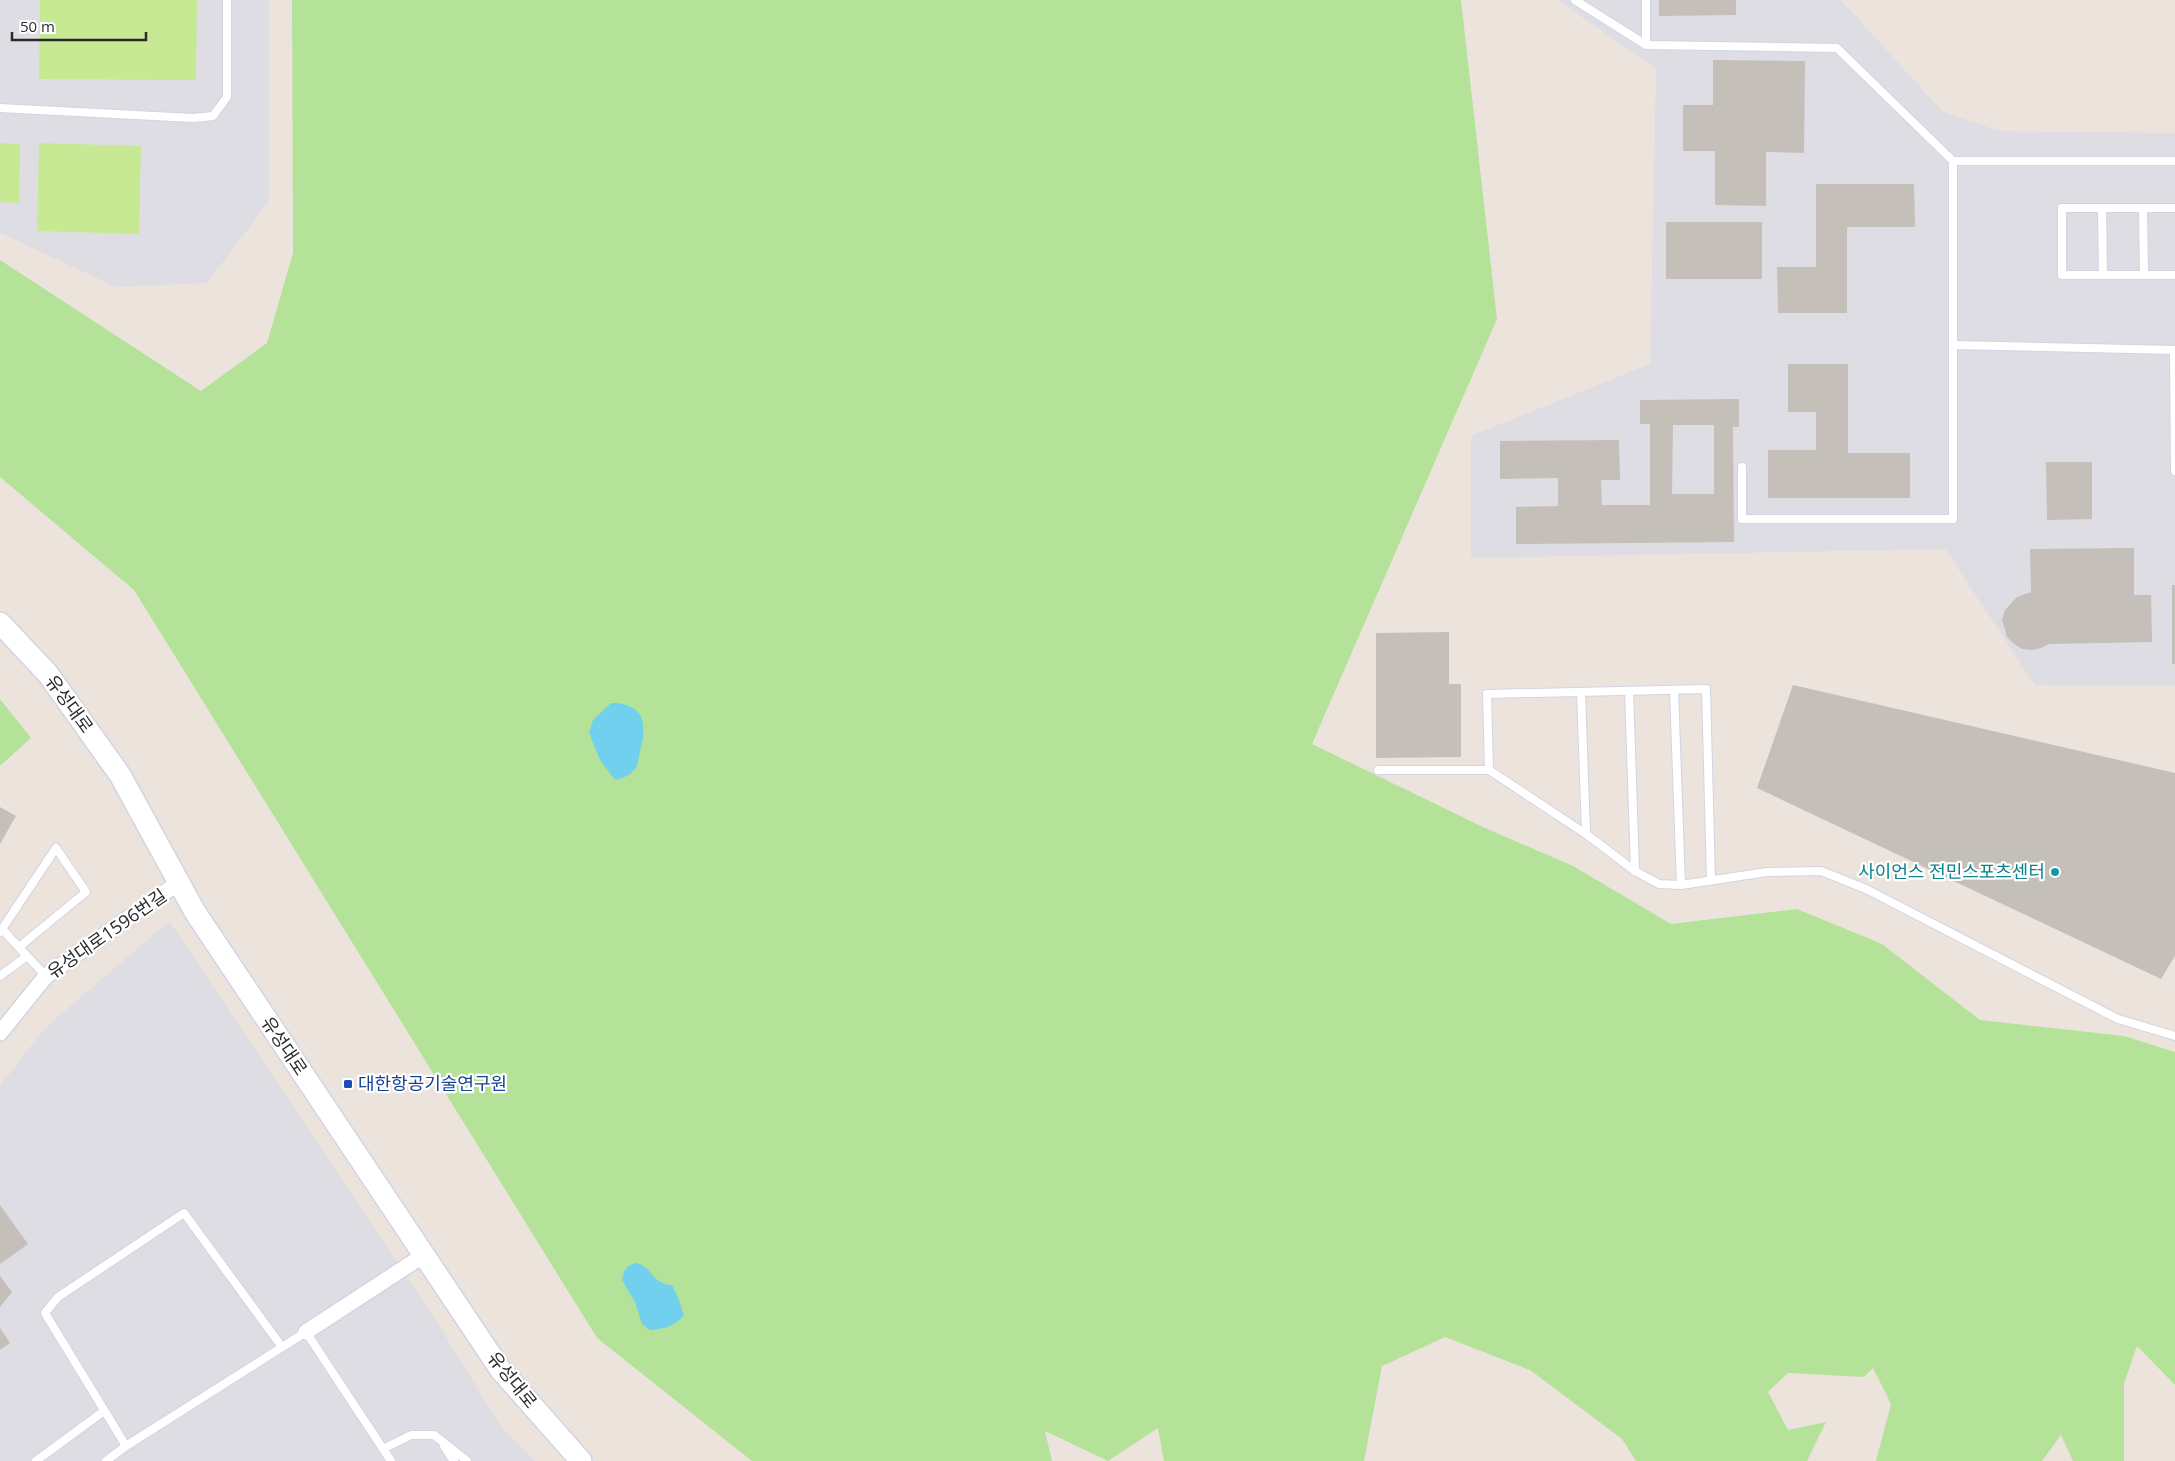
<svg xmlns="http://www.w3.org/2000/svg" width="2175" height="1461" viewBox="0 0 2175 1461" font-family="'Open Sans','Noto Sans KR',sans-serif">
  <rect width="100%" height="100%" fill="#ece4dc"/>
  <path fill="#dedde4" d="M0 0H269V201L207 283 116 287 0 233Z
    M1557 0H1841L1943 112 1999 131 2175 133V686L2035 685 1945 549 1471 558V436L1650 364 1656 68Z
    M169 921 438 1324 503 1430 535 1461H0V1086L44 1029Z"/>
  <path fill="#b4e299" d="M292 0H1461L1497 319 1312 744 1485 828 1573 866 1671 924 1797 909 1882 944 1980 1020 2124 1036 2175 1052V1385L2137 1346 2124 1384V1461H2073L2061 1435 2042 1461H1876L1891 1404 1873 1368 1864 1377 1788 1373 1768 1392 1788 1430 1826 1422 1807 1461H1636L1622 1439 1530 1370 1445 1337 1382 1366 1364 1461H1164L1158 1428 1108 1461 1045 1431 1052 1461H752L597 1338 134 590 0 477V260L201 391 267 343 293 253Z
    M0 699 31 738 0 766Z"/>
  <path fill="#c8e994" d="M40 0H197L196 80 39 79Z
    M0 143 20 144 19 203 0 202Z
    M39 143 141 146 139 234 37 231Z"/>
  <path fill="#70d0ed" d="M611 703C644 703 648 723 640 751 639 756 638 765 635 769 630 776 622 778 615 780L600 760 589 733 593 720Z
    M637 1263C653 1268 653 1285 672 1285L678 1297 684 1316C673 1326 665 1329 650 1330L642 1324 635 1302 622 1280C624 1270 626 1265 637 1263Z"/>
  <path fill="#c4bfb8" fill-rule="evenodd" d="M1659 0H1736V15L1659 16Z
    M1713 60 1805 61 1804 153 1766 152V206L1715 205V151H1683V105H1713Z
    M1816 184H1914L1915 227H1847V313H1778L1777 267H1816Z
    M1666 222H1762V279H1666Z
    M1788 364H1848V453H1910V498H1768V450H1816V412H1788Z
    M1739 399V427H1733L1734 542 1516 544V507L1558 506V478L1500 479V441L1619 440 1620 480H1601L1602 505H1650V424H1640V400ZM1673 425H1714V494H1672Z
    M2046 462H2092V519L2047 520Z
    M2134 548V595H2151L2152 642 2049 644 2041 648 2032 650 2022 649 2014 644 2007 637 2002 619 2005 610 2017 597 2031 592 2030 549Z
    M2172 585H2175V664H2172Z
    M1449 632V684H1461V757L1376 758V633Z
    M1793 685 2175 773V956L2161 979 1757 788Z
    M0 807 16 816 0 844Z
    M0 1205 28 1244 0 1264Z
    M0 1276 12 1292 0 1307Z
    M0 1328 10 1343 0 1350Z"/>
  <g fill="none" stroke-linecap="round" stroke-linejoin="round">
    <g stroke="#d1d5e3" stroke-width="10">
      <path id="lane" d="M1575 0 1646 45 1837 48 1953 161H2175
        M1646 45V0
        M0 108 193 118 213 116 227 97V0
        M2102 208 2103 275
        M2143 208 2144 275
        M2175 208H2062V275H2175
        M1953 345 2175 350
        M2174 350 2175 471
        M1742 467V519H1953V161
        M1674 690 1681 885
        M1629 691 1635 871
        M1581 692 1586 834
        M1378 770H1489L1586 834 1635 871 1659 884 1681 885 1767 872 1821 871 1866 889 2118 1019 2175 1036
        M1489 770 1487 694 1706 689 1711 881
        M3 930 27 956
        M0 932 56 848 86 892 19 947
        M0 976 27 956 46 976
        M282 1347 184 1213 58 1297 45 1313 126 1446 306 1332 391 1461
        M444 1446 454 1461
        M383 1449 411 1435H434L467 1461
        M36 1461 104 1411
        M106 1461 126 1446"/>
    </g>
    <g stroke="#d1d5e3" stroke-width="18">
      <path id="street" d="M0 1033 46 976 178 883
        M306 1332 424 1255"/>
    </g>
    <g stroke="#d1d5e3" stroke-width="24">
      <path id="secondary" d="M0 623 48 674 120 775 195 912 500 1369 581 1461"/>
    </g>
    <use href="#lane" stroke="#fff" stroke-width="8"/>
    <use href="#street" stroke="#fff" stroke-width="15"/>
    <use href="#secondary" stroke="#fff" stroke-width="21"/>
  </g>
  <circle fill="#0f9aa8" stroke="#fff" stroke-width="2" cx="2055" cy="872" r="5"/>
  <rect fill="#1a4fb4" stroke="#fff" stroke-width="2" x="343" y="1079" width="10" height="10" rx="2.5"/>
  <g text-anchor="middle" stroke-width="4.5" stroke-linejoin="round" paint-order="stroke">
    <g font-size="18" fill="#2a2a2a" stroke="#fff">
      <text transform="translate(69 704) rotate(54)" y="6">유성대로</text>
      <text transform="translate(107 934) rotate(-35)" y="6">유성대로1596번길</text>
      <text transform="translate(284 1046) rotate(56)" y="6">유성대로</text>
      <text transform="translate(512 1380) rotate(51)" y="6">유성대로</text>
    </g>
    <g font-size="18" fill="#0d838f" stroke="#fff" text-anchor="end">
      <text x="2045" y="878">사이언스 전민스포츠센터</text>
    </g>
    <g font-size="18" fill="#164399" stroke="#fff" text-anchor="start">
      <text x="358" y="1090">대한항공기술연구원</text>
    </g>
  </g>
  <path d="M12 32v8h134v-8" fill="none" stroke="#2a2a2a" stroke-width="2.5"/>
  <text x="20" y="32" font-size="15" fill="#2a2a2a" stroke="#ffffff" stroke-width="4" paint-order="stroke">50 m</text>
</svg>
